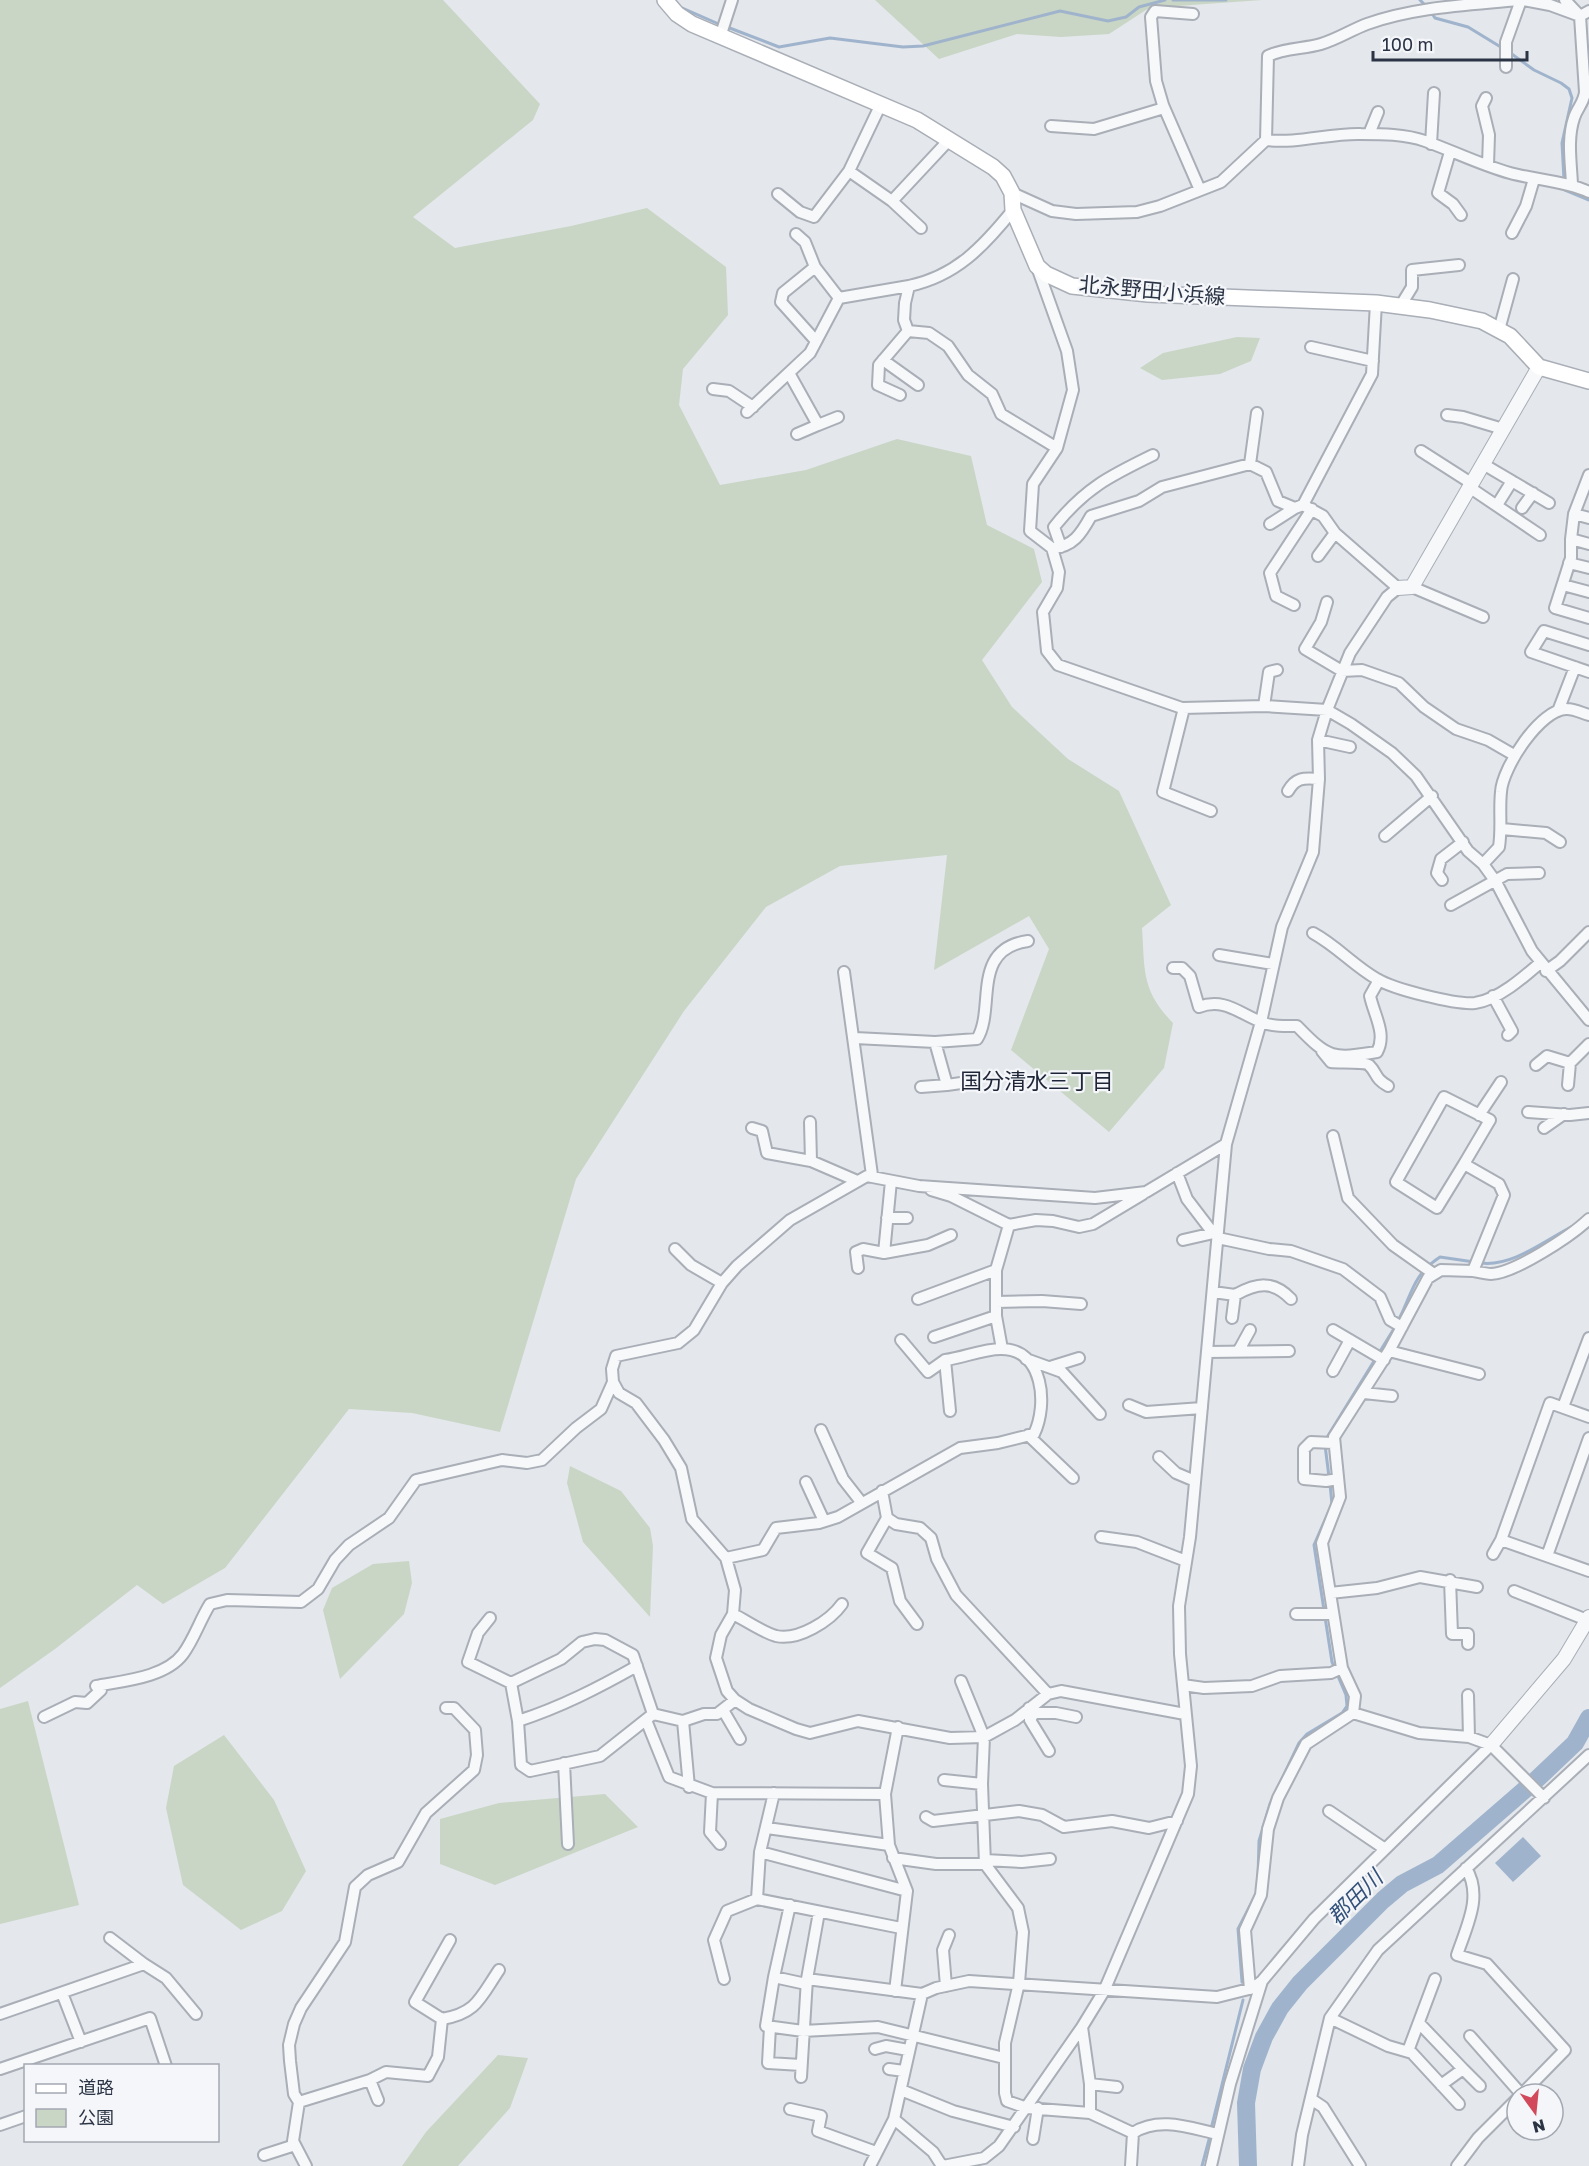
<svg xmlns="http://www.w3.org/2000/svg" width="1589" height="2166" viewBox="0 0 1589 2166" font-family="'Golos Text','Noto Sans JP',sans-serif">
  <rect width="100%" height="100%" fill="#e4e7ec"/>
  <path fill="#c9d6c5" d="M0 0H443L540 104 533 120 413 217 455 248 571 226 647 208 726 267 728 315 683 369 679 405 720 485 806 470 897 439 971 456 987 525 1034 549 1042 582 982 660 1012 707 1068 759 1119 791 1171 905 1142 928C1145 971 1141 990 1173 1023L1164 1068 1109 1132 1011 1050 1049 949 1029 916 934 970 947 855 840 866 766 907 684 1011 576 1179 500 1432 412 1413 349 1409 225 1568 163 1604 137 1585 55 1649 0 1688Z
    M875 0H1262L1149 8 1109 34 1061 37 1017 34 939 59Z
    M1237 337 1260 338 1251 361 1220 374 1162 380 1140 368 1163 353Z
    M570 1466 621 1491 650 1528 653 1546 650 1617 583 1542 567 1483Z
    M409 1561 412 1583 404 1614 340 1679 323 1610 332 1588 373 1564Z
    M28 1701 79 1905 0 1924V1709Z
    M224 1735 274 1800 306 1871 282 1911 241 1930 183 1885 166 1808 174 1766Z
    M605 1794 638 1827 495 1885 440 1864V1819L499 1803Z
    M498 2055 528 2058 510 2108 458 2166H402L426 2132Z"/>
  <path fill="#9fb4cc" d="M1523 1837 1541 1856 1513 1882 1495 1863Z"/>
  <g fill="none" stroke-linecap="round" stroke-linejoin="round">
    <path stroke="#9fb4cc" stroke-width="3" d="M1173 0H1226
      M1420 0 1427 7
      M680 7 721 25
      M1431 12 1435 18 1468 27 1504 49
      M727 27 779 47 830 38 903 47 923 46 1060 11 1108 21 1126 17 1139 7 1165 0
      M1509 52 1534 70 1561 83 1569 89 1572 98 1562 143 1564 180
      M1564 187 1565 190 1589 200
      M1481 1263C1513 1267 1545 1240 1573 1226
      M1398 1321C1412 1295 1412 1275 1440 1257L1474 1262
      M1326 1439 1395 1327
      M1325 1445 1329 1477
      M1324 1610 1314 1545 1332 1504 1330 1484
      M1258 1877 1259 1841 1270 1804 1299 1743 1307 1734 1342 1713 1347 1706 1346 1695 1332 1662 1325 1617
      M1242 1982 1238 1929 1254 1898
      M1211 2129 1243 2000
      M1202 2166 1210 2136"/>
    <path stroke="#9fb4cc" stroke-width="18" d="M1248 2166 1246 2103 1252 2069 1264 2037 1280 2008 1300 1983 1383 1900 1402 1884 1438 1865 1536 1780 1575 1743 1589 1718"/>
    <g stroke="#a9aeb7" stroke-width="14">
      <path id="minor" d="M1523 0 1550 5 1580 16 1589 11
        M1565 0 1580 16 1585 92C1584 103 1577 108 1574 118 1567 139 1571 162 1572 184
        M1193 14 1155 11 1151 17 1156 81 1163 105 1200 190
        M720 37 732 0
        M1506 67V42L1521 0
        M1486 98 1482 106 1489 135 1488 165
        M881 104 849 171 892 201
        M1051 126 1094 129 1164 108
        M1369 134 1378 112
        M1266 140C1298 144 1329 133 1361 134 1382 134 1405 134 1425 141 1453 151 1481 165 1510 173 1536 180 1565 181 1589 192
        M1431 144 1434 93
        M1450 152 1438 193 1453 204 1461 215
        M1012 193 1052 211 1076 214 1137 212 1160 206 1221 182 1266 140 1268 56C1283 48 1304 49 1321 44 1338 39 1351 30 1367 24 1414 7 1468 5 1518 0
        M778 194 800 212 814 217 849 171
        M1013 210C983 247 956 276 909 286L905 303 904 320 908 331 929 333 948 346 968 375 992 394 1001 414 1057 448
        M921 228 892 201 949 140
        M1512 233 1526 206 1534 179
        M796 234 805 242 815 267
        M1037 267 1067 351 1073 390 1057 448 1033 484 1030 531 1052 548 1059 572 1057 588 1043 612 1047 651 1058 665 1182 708 1264 706 1327 710 1351 724 1392 753 1416 776 1468 851 1483 864 1496 882 1532 951 1589 1020
        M1401 305 1412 287V270L1459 265
        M1499 330 1513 279
        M816 341 781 302 783 293 815 267 839 298
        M1311 347 1373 361
        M883 360 918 385
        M789 373 818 425 838 417
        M713 389 729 391 753 407
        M900 395 878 385 879 365 908 331
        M747 412 810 353 839 298 909 286
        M1447 415 1463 417 1503 429
        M797 434 818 425
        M1421 451 1471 483
        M1250 464 1257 413
        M1483 464 1549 503
        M1589 475 1574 514 1589 518
        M1469 487 1540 535
        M1497 505 1512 481
        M1522 508 1533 493
        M1574 514 1571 539 1589 544
        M1270 524 1295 508
        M1571 539V558L1555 608 1589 618
        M1061 547 1054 527C1085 488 1110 476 1153 455
        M1052 548C1073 547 1081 534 1091 516L1139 501 1162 487 1250 464 1266 472 1278 501 1295 508 1303 505
        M1318 556 1335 533
        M1569 563 1589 568
        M1563 585 1589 592
        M1412 587 1483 617
        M1327 602 1321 622 1305 649 1342 671 1362 670 1399 683 1424 707 1456 729 1488 740 1514 755
        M1294 605 1276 596 1270 573 1312 509
        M1589 645 1544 631 1531 652 1589 672
        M1264 706 1269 672 1277 670
        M1184 708 1163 792 1211 811
        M1558 711 1575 667
        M1318 740 1350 747
        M1288 791C1296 777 1304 778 1319 779
        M1502 829 1546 833 1560 842
        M1385 836 1432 796
        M1483 864 1499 847C1502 828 1499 810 1501 792 1502 768 1541 708 1567 709 1574 709 1582 713 1589 715
        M1442 880 1437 873 1441 859 1463 842
        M1451 905 1507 874 1539 873
        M1313 933C1337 946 1354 966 1377 979 1393 989 1456 1005 1475 1003 1498 1000 1524 977 1541 962
        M1219 955 1273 964
        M1173 968H1182L1190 976 1199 1007C1225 997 1241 1015 1264 1023 1275 1027 1286 1026 1297 1026 1329 1059 1332 1059 1377 1052 1387 1034 1374 1015 1370 996L1379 980
        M1546 971 1560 961 1589 932
        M844 972 872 1175
        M1493 996 1512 1031 1508 1035
        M855 1038 935 1042 977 1039C996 1009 970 949 1028 941
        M1322 1051 1331 1062C1338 1063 1366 1062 1369 1065 1378 1074 1374 1078 1388 1086
        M1536 1065 1547 1056 1570 1063 1589 1044
        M947 1085 968 1082
        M1568 1085 1570 1063
        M921 1087 947 1085 935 1042
        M1528 1112 1570 1115 1589 1113
        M1479 1115 1501 1082
        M810 1122 811 1161
        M752 1128 762 1131 767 1153 811 1161 855 1180
        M1544 1128 1564 1114
        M1333 1136 1348 1198 1393 1245 1434 1274
        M1177 1173 1187 1199 1213 1233
        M891 1181 884 1253 928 1245 951 1235
        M931 1190 951 1196 1009 1225 1036 1220 1053 1221 1079 1227 1093 1224 1143 1194
        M887 1218H907
        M1218 1238 1269 1249 1291 1251 1343 1269 1380 1297 1390 1320 1402 1327
        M1183 1240 1218 1232
        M675 1249 691 1265 722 1283
        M858 1268 856 1252 863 1249 884 1253
        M1473 1271C1478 1272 1486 1274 1491 1274 1515 1273 1571 1236 1589 1219
        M1213 1292 1235 1295 1232 1318
        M1235 1295C1257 1283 1273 1280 1291 1299
        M918 1299 996 1270
        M996 1302 1042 1301 1081 1304
        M1333 1330 1384 1360
        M934 1337 996 1316
        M901 1340 928 1372 945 1360
        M1002 1349 996 1316V1270L1009 1225
        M1239 1350 1250 1330
        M1389 1351 1479 1374
        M1207 1352 1289 1351
        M1026 1359 1062 1372 1100 1414
        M1050 1367 1079 1358
        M1333 1371 1350 1340
        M1364 1393 1392 1396
        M1129 1405 1146 1412 1202 1408
        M1563 1407 1589 1338
        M1589 1417 1550 1403 1501 1540 1589 1571
        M821 1430 843 1479 861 1502
        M1028 1435 1073 1478
        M1333 1443 1311 1442 1304 1449V1479L1326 1481 1338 1479
        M1159 1457 1176 1473 1195 1481
        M806 1482 824 1521
        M882 1491 887 1518 896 1524 920 1528 931 1538 937 1559 956 1595 1048 1694
        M887 1518 867 1553 892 1568 900 1601 917 1624
        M1101 1537 1137 1542 1186 1561
        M1493 1554 1501 1540
        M1547 1556 1589 1438
        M726 1558 763 1550 776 1528 819 1523 838 1517 960 1448 998 1443 1034 1434C1048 1405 1044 1349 1001 1349 982 1349 963 1358 945 1360L950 1411
        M1450 1580 1452 1634H1468V1644
        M1514 1591 1587 1620
        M1330 1593 1377 1588 1420 1577 1477 1587
        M733 1614C747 1621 762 1632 776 1636 798 1641 830 1621 842 1604
        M1296 1614H1333
        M490 1618 478 1633 468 1662 511 1683
        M1342 1668 1322 1543 1340 1497 1334 1437 1389 1351 1428 1278 1441 1270 1473 1271 1504 1195 1499 1184 1464 1164 1437 1208 1396 1182 1444 1097 1490 1120 1464 1164
        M961 1681 984 1737 982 1784 985 1864 1018 1908 1023 1932 1019 1983 1005 2043V2093L1007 2101 1027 2108 1090 2113
        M1183 1685 1204 1688 1252 1686 1280 1676 1331 1673 1342 1668 1355 1696 1353 1713 1419 1733 1469 1737 1491 1745 1544 1798
        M1468 1695 1469 1737
        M1029 1708 1034 1713H1056L1076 1717
        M723 1710 740 1739
        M1034 1713 1030 1720 1049 1751
        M653 1714 633 1655 605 1640 595 1639 582 1642 561 1659 511 1683 518 1721 521 1765 530 1771 600 1756 653 1714 683 1721 704 1714H717L735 1700
        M1185 1714 1061 1691 1048 1694 1015 1720 984 1737 950 1738 858 1721 810 1733 796 1729 749 1709 735 1700 727 1691 716 1658 721 1635 733 1614 735 1590 726 1558 692 1519 681 1468 664 1440 636 1403 619 1393 613 1382 612 1369 616 1356 678 1343 694 1330 722 1283 737 1266 790 1220 867 1176 919 1186 1095 1198 1146 1192 1226 1144
        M44 1717 75 1702 87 1703 101 1690 96 1686C122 1681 165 1678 183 1654 194 1639 200 1620 210 1604L227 1600 301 1602 318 1589 335 1560 349 1545 389 1518 416 1480 502 1460 527 1463 542 1460 576 1428 601 1409 613 1382
        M646 1720 669 1777 712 1793 885 1794
        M518 1721C561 1707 598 1688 637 1666
        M683 1721 689 1787
        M564 1763 568 1844
        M944 1780 982 1784
        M712 1793 710 1832 720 1844
        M774 1793 760 1852 757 1899 901 1928
        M1329 1811 1385 1849
        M926 1817 933 1821 1019 1811 1042 1815 1064 1827 1112 1821 1149 1828 1177 1821
        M767 1828 889 1845
        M760 1852 907 1891
        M893 1858 936 1864H985
        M985 1860 1022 1862 1050 1859
        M1466 1868C1483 1896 1467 1925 1457 1955L1487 1964 1565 2050 1522 2094
        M790 1905 774 1977 766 2026 803 2031 878 2027 1004 2058
        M819 1912 807 1979 922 1994
        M110 1938 144 1964
        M774 1977 806 1984
        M724 1979 714 1940 727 1911 757 1899
        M946 1986 943 1950 949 1935
        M1250 1989 1245 1930 1261 1895 1268 1829 1278 1798 1306 1744 1353 1713
        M895 1991 907 1891 889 1845 885 1794 898 1727
        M62 1993 81 2042
        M0 2014 144 1964 166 1978 196 2014
        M1330 2018 1388 2046 1412 2053 1459 2104
        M442 2019C477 2013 480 1998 499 1970
        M1419 2023 1463 2069 1441 2085
        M770 2027 768 2063 801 2065
        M1082 2027 1090 2084V2113L1133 2133
        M1470 2036 1521 2094
        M875 2049 886 2046 908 2050
        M1408 2051 1435 1979
        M0 2069 150 2018 166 2066
        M889 2069 904 2071
        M1463 2069 1480 2086
        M801 2077 807 1979
        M370 2080 378 2100
        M1090 2084 1117 2087
        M901 2090 953 2111 1014 2127
        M1311 2099 1323 2107 1360 2166
        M299 2102 294 2094 290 2061 289 2045 294 2024 301 2008 345 1942 355 1887 368 1875 398 1862 426 1813 474 1770 477 1755 475 1730 454 1708H446
        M790 2109 821 2116 818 2131 876 2152
        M894 2119 933 2152 942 2166
        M0 2125 26 2116
        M1033 2139 1038 2108
        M264 2155 295 2145
        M306 2166 293 2141 299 2102 370 2080 386 2072 428 2076 438 2057 442 2019 415 2002 450 1940
        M870 2166 894 2119 922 1994 936 1988 969 1981 1217 1997 1253 1988 1262 1981 1314 1919 1491 1745
        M943 2166 984 2158 999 2146 1082 2027 1104 1991 1188 1794 1191 1766 1180 1654 1179 1606 1190 1537 1226 1144 1261 1022 1282 927 1313 852 1319 779 1318 740 1327 710 1350 653 1387 597 1398 588 1335 533 1323 516 1303 505 1372 374 1376 303
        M1131 2166 1133 2133C1159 2116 1190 2128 1218 2134
        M1211 2166 1230 2084 1262 1981
        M1298 2166 1302 2135 1330 2018 1378 1950 1589 1755
        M1457 2166 1478 2138 1517 2099"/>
    </g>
    <g stroke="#a9aeb7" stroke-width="16">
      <path id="tertiary" d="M1398 588 1412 587 1539 367
        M1491 1745 1564 1659 1589 1617"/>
    </g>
    <g stroke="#a9aeb7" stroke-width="18">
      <path id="secondary" d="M665 0 677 14 692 24 917 120 993 167 1003 176 1012 193 1013 210 1037 266 1046 274 1072 286 1148 294 1376 303 1430 310 1482 321 1510 336 1539 367 1589 381"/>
    </g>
    <use href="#minor" stroke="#f7f8fa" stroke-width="10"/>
    <use href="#tertiary" stroke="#f7f8fa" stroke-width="14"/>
    <use href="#secondary" stroke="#fff" stroke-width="15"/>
  </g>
  <g text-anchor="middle" stroke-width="4.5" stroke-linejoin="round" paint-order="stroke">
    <g font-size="21" fill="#2b3445" stroke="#f4f6f9">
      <text transform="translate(1152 291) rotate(5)" y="7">北永野田小浜線</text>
    </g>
    <g font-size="22" fill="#1d2536" stroke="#f4f6f9">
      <text x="1037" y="1089">国分清水三丁目</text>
    </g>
    <g font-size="22" font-style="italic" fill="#34527a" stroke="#f4f6f9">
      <text transform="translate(1355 1897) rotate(-45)" y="8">郡田川</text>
    </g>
  </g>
  <rect x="24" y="2064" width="195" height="78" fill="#f4f6f9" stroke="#a4a8b1" stroke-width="1.5"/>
  <rect x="36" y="2084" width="30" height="9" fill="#ffffff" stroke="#a4a8b1" stroke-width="1.5"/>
  <text x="78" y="2094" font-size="18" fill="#2b3445">道路</text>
  <rect x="36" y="2109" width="30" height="18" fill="#c9d6c5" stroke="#a4a8b1" stroke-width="1.5"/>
  <text x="78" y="2124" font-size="18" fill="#2b3445">公園</text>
  <g transform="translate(1535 2112) rotate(165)"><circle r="28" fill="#f4f6f9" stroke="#a4a8b1" stroke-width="1.5"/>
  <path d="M0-4.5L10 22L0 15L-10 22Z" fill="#d1495b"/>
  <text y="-9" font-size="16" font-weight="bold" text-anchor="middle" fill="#2b3445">N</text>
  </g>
  <path d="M1373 51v9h154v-9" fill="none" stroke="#2b3445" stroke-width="3"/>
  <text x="1382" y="51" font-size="18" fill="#2b3445" stroke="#f4f6f9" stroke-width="4.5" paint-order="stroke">100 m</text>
</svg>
